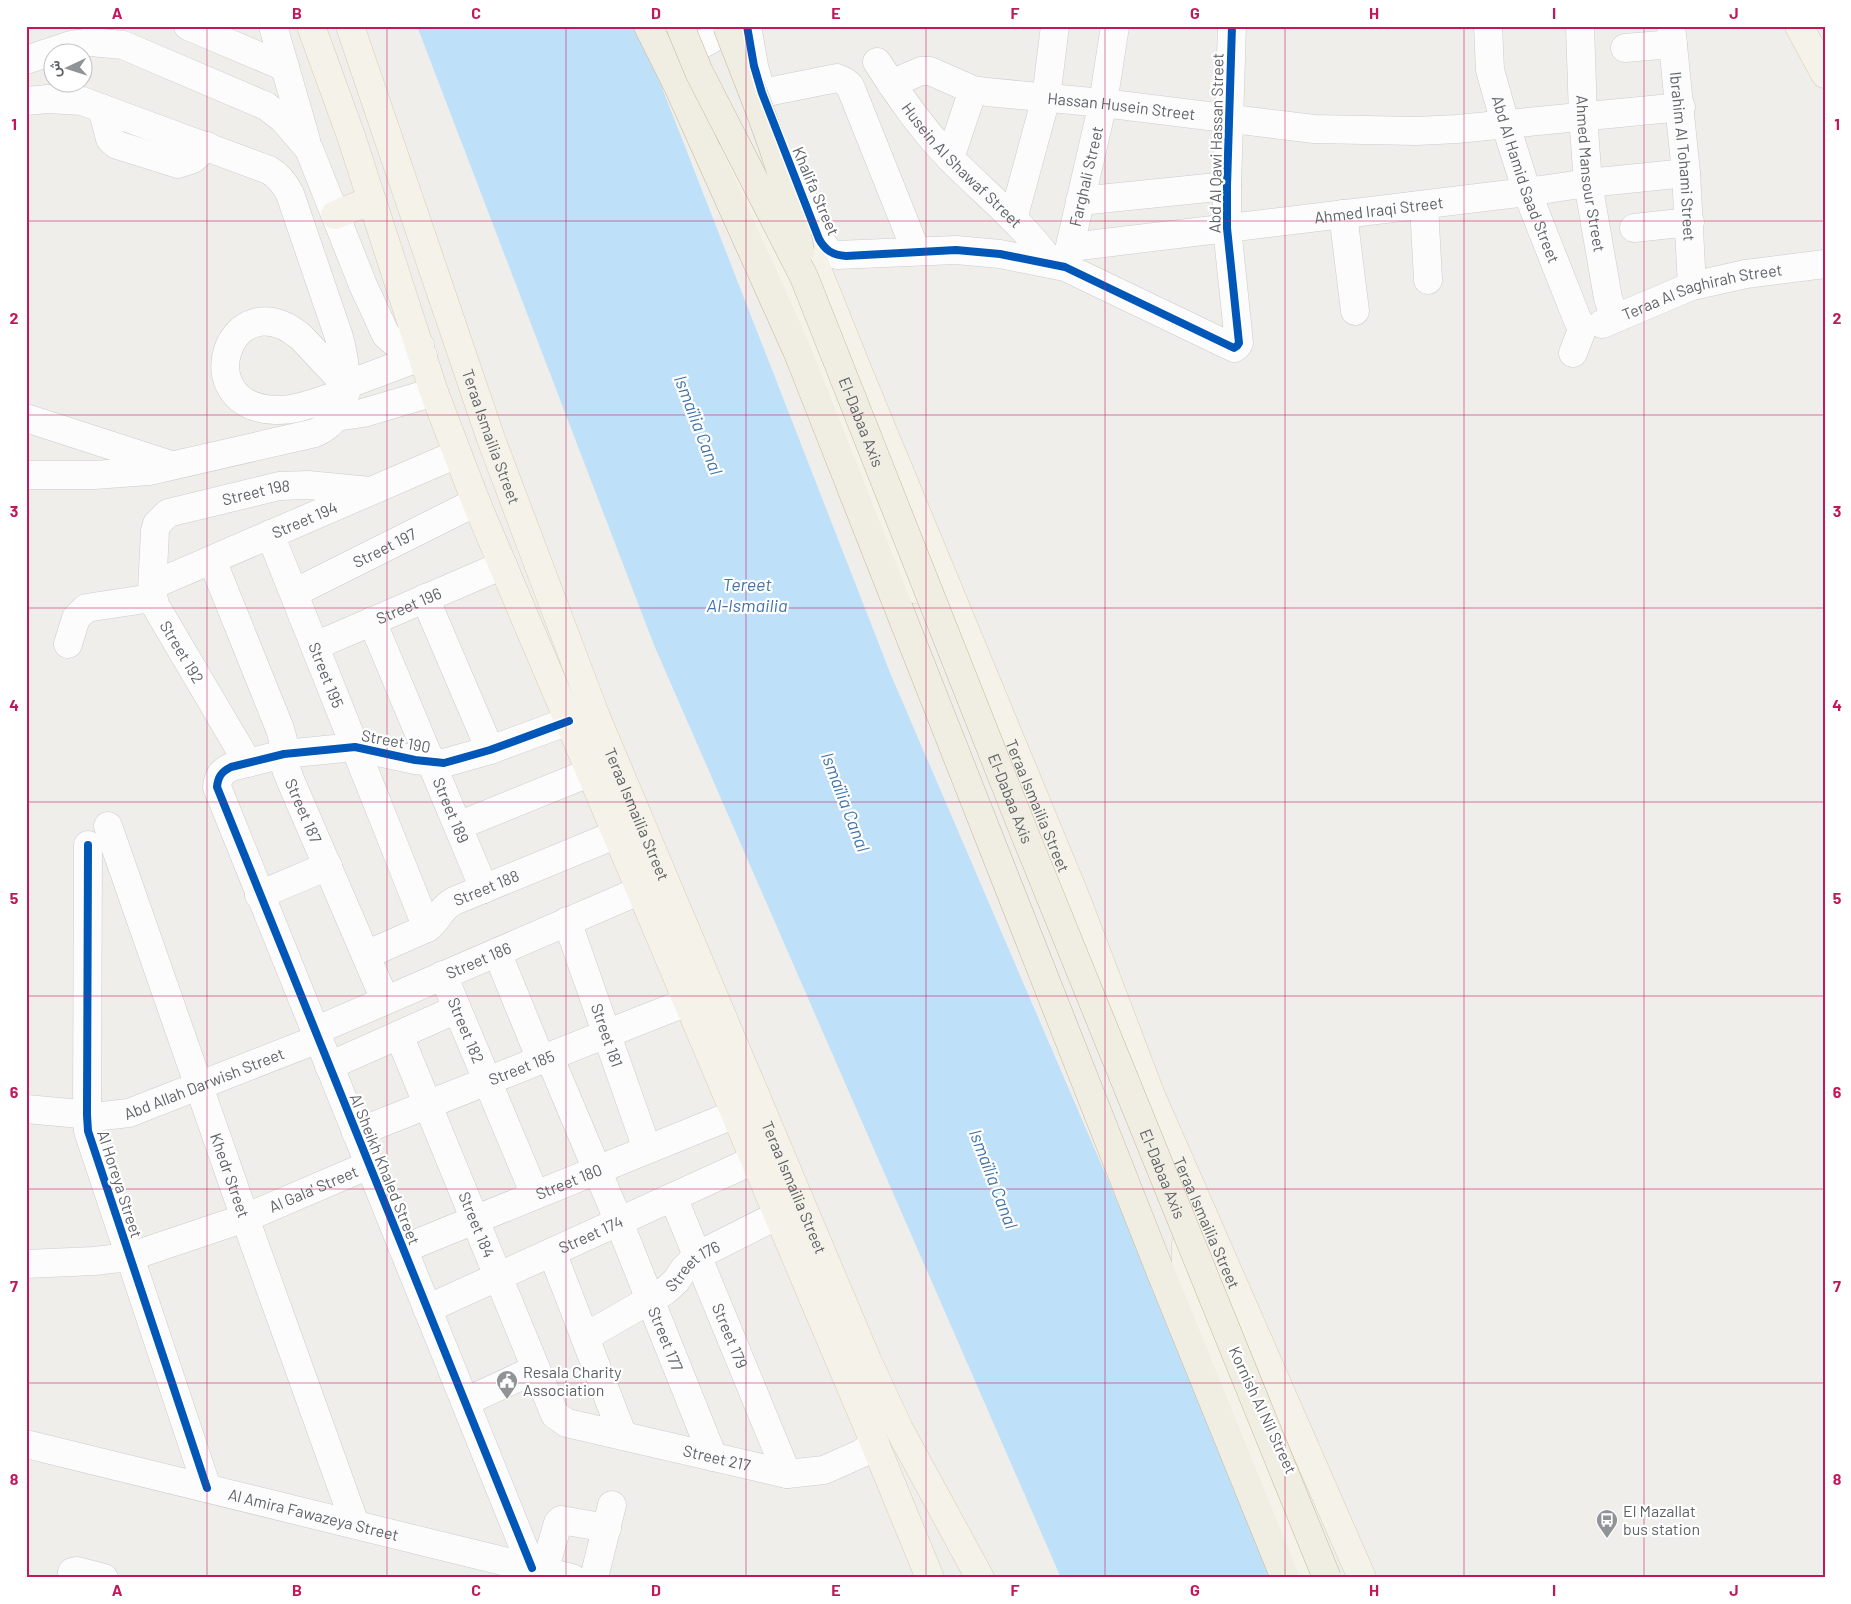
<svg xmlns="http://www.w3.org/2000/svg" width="1851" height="1604" viewBox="0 0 1851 1604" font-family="Barlow,Vazirmatn,sans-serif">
  <rect width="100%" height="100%" fill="#efeeea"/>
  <path fill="#bfe0f9" d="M417 26H638L891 675 1279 1578H1061L654 645Z"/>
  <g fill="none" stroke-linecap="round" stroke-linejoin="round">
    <g stroke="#cbcccc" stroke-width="29">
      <g id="minor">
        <path d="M188 26 285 67"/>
        <path d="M273 26 306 140"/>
        <path d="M747 26 754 66 760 88"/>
        <path id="s1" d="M1488 26 1490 70 1505 123 1527 192 1578 321 1583 327"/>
        <path id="s2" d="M1580 26 1583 116 1588 183 1608 298 1611 307 1618 317"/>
        <path id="s3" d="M1671 26 1686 173 1692 286"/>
        <path d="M1625 48 1673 44"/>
        <path d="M684 53 710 40 727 26"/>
        <path d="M26 60 71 45 90 42 123 45 266 106 283 119 309 149 363 285 386 335 394 342 406 345 420 346"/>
        <path id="s4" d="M877 62C899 96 921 128 949 157 984 193 1023 223 1052 264"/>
        <path id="s5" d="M891 84 921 71H930L973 90 987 92 1103 103 1314 129 1416 131 1457 129 1681 107"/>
        <path d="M762 93 837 78 844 81 850 86 916 251"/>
        <path d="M26 101 48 99 82 101 269 170C279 176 285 184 290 194L339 337C348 371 354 416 315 433L149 471 94 475H26"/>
        <path d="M102 108 110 139 117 145 178 164 193 159 207 146"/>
        <path d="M950 158 973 90"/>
        <path d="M790 166 819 239 829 252 837 255 956 250 1000 254 1065 267 1234 348 1237 346 1239 343 1227 228V186L1232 26"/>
        <path d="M1080 201 1227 186"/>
        <path d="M1424 205 1428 280"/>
        <path d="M1343 214 1355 311"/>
        <path d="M1013 219 1046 98 1055 26"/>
        <path d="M1634 228 1690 222"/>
        <path id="s6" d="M1071 247 1527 192 1588 183 1686 173"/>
        <path id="s7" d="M1066 263 1103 103 1115 26"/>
        <path id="s8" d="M1602 324 1692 286 1746 274 1825 264"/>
        <path d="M1573 353 1583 327"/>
        <path d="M346 393C323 399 299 411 275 410 186 406 230 278 301 337L346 385 423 356"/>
        <path d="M336 417 363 413 434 392"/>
        <path d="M26 418 168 464"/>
        <path id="s9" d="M270 534 427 928"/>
        <path id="s10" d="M212 560 280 729 283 740 286 769 292 784 385 1000"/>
        <path id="s11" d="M153 585 457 454"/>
        <path id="s12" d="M294 593 476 502"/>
        <path d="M425 598 490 750"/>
        <path id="s13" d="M372 621 484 889"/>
        <path d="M68 644 76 618 86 608 152 598"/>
        <path id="s14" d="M315 646 503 565"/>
        <path id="s15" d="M248 763 155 605 152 590 155 531 157 524 168 513 279 486 308 485 370 491"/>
        <path id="s16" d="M108 826 245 1218 355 1524"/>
        <path d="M458 826 591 772"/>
        <path d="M88 845 87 1115 88 1131 207 1488"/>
        <path d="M259 895 328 866"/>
        <path id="s17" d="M567 921 647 1149"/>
        <path d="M497 952 541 1060"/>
        <path id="s18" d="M366 955 427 928C440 919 439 909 454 901L617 834"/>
        <path id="s19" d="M443 975 535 1195"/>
        <path id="s20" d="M315 1031 641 890"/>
        <path id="s21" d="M399 1035 555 1415 567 1423 787 1474 824 1470 860 1454 875 1444"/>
        <path id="s22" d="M549 1056 619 1222 713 1457"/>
        <path d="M329 1066 457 1009"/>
        <path id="s23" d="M26 1109 102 1116 129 1113 318 1039"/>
        <path id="s24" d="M356 1133 687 1002"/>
        <path id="s25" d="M673 1197 787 1474"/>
        <path id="s26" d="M403 1249 735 1114"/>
        <path d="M552 1252 623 1436"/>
        <path id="s27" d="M26 1264 94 1261 129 1257 245 1218 369 1165"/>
        <path id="s28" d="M427 1309 754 1160"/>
        <path id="s29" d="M585 1337 665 1291 676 1281 684 1269 697 1256 778 1215"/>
        <path d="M465 1402 536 1369"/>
        <path id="s30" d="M26 1444 572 1578"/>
        <path d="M531 1564 549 1554 558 1523 561 1520 607 1528"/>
        <path d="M532 1568 217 787C218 777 221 772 231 767L284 754 355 747 415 760 444 763 490 750 569 721"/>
        <path d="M71 1578 72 1572 77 1571 104 1578"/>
        <path d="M594 1578 612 1505"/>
      </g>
    </g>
    <g stroke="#d7ceb8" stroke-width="29">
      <g id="major">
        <path d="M311 26 351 136 434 392 476 502 875 1444 930 1578"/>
        <path id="s31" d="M350 26 491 439 596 717 867 1360 899 1429 980 1578"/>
        <path d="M1799 26 1825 74"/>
        <path d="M729 155 914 589"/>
        <path d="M335 215 372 200"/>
        <path id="s32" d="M798 222 860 376 1075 896 1150 1093 1362 1578"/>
        <path d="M1186 1244V1273L1192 1301 1301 1578"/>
      </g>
    </g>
    <g stroke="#c8b996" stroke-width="29">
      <path id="highway" d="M648 26 678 86 798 353 1159 1268 1285 1578"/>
    </g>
    <use href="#minor" stroke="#fdfcfc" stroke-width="28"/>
    <use href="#major" stroke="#f4f2e9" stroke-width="28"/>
    <use href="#highway" stroke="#f0ede3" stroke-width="28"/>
    <g stroke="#c8b996" stroke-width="29" stroke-linecap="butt">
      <g id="highway-bridge">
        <path id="s33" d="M680 26 699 72 804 277 1024 832 1327 1578"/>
        <path d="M727 26C755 100 788 173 800 251"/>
      </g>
    </g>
    <use href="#highway-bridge" stroke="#f0ede3" stroke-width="28"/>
    <g stroke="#fff" stroke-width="11">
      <path id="cycleway" d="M747 26 754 66 762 93 819 239C825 250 832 255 846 256L956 250 1000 254 1065 267 1234 348 1237 346 1239 343 1227 228V186L1232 26
        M88 845 87 1115 88 1131 207 1488
        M532 1568 217 787C218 777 221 772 231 767L284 754 355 747 415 760 444 763 490 750 569 721"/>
    </g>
    <use href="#cycleway" stroke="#0057b8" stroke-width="8"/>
  </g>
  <path fill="none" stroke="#c2185b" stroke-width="1" stroke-opacity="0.55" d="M207 26V1578M387 26V1578M566 26V1578M746 26V1578M926 26V1578M1105 26V1578M1285 26V1578M1464 26V1578M1644 26V1578M26 221H1825M26 415H1825M26 608H1825M26 802H1825M26 996H1825M26 1189H1825M26 1383H1825"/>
  <defs>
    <g id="civic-pin" transform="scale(1.125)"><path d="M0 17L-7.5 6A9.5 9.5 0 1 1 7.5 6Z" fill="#919496" stroke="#fff"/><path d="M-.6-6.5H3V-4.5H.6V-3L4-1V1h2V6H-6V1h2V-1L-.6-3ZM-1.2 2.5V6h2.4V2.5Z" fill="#fff"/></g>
    <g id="bus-pin" transform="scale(1.125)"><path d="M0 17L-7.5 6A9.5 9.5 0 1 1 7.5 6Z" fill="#919496" stroke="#fff"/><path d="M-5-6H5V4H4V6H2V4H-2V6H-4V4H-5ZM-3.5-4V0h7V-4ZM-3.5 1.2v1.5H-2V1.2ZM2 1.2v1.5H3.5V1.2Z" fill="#fff"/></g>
  </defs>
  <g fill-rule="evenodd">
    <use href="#civic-pin" x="507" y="1381"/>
    <use href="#bus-pin" x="1607" y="1520"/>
  </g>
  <g text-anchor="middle" stroke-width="4.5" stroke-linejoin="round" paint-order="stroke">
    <g font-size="16" fill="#5f6368" stroke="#fff">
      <text dy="6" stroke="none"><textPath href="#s5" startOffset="238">Hassan Husein Street</textPath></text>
      <text transform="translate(1216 143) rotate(-89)" y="6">Abd Al Qawi Hassan Street</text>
      <text dy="6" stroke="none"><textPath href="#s3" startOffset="131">Ibrahim Al Tohami Street</textPath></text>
      <text dy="6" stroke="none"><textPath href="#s4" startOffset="134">Husein Al Shawaf Street</textPath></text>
      <text dy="6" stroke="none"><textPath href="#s2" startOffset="148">Ahmed Mansour Street</textPath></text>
      <text dy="6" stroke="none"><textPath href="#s7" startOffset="89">Farghali Street</textPath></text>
      <text dy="6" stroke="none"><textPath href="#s1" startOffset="159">Abd Al Hamid Saad Street</textPath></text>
      <text transform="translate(816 191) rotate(67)" y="6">Khalifa Street</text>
      <text dy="6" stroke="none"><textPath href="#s6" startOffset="310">Ahmed Iraqi Street</textPath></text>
      <text dy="6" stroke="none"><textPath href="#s8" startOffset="106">Teraa Al Saghirah Street</textPath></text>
      <text dy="6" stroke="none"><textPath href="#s33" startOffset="436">El-Dabaa Axis</textPath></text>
      <text dy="6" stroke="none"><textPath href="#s31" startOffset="434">Teraa Ismailia Street</textPath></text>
      <text dy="6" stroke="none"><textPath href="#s15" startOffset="371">Street 198</textPath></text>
      <text dy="6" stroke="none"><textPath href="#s11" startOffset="165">Street 194</textPath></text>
      <text dy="6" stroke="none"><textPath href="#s12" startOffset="101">Street 197</textPath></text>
      <text dy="6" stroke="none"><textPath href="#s14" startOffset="102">Street 196</textPath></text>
      <text transform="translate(182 652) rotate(59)" y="6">Street 192</text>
      <text dy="6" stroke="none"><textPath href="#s9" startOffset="152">Street 195</textPath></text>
      <text transform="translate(396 741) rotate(10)" y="6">Street 190</text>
      <text dy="6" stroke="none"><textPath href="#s33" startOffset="841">El-Dabaa Axis</textPath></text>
      <text dy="6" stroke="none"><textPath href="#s32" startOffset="631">Teraa Ismailia Street</textPath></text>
      <text dy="6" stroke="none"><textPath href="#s10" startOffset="268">Street 187</textPath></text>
      <text dy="6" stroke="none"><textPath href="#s13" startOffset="205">Street 189</textPath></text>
      <text dy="6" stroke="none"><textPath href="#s31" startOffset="839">Teraa Ismailia Street</textPath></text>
      <text dy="6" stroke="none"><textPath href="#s18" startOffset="140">Street 188</textPath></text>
      <text dy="6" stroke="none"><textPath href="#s20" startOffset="178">Street 186</textPath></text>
      <text dy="6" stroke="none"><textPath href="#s19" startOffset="60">Street 182</textPath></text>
      <text dy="6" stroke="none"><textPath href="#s17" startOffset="121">Street 181</textPath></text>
      <text dy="6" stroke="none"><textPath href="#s24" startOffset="178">Street 185</textPath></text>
      <text dy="6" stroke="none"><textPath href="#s23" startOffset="184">Abd Allah Darwish Street</textPath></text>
      <text transform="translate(385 1169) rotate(68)" y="6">Al Sheikh Khaled Street</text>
      <text dy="6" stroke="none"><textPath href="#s33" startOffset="1246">El-Dabaa Axis</textPath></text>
      <text dy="6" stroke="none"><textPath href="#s16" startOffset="370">Khedr Street</textPath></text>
      <text dy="6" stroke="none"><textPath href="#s26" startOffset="179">Street 180</textPath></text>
      <text transform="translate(120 1184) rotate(72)" y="6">Al Horeya Street</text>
      <text dy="6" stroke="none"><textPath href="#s31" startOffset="1244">Teraa Ismailia Street</textPath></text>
      <text dy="6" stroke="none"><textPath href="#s27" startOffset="300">Al Gala' Street</textPath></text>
      <text dy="6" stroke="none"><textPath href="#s32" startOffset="1081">Teraa Ismailia Street</textPath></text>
      <text dy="6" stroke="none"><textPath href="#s21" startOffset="205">Street 184</textPath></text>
      <text dy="6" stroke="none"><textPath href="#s28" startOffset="180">Street 174</textPath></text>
      <text dy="6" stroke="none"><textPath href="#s29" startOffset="130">Street 176</textPath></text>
      <text dy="6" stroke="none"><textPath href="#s25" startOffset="150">Street 179</textPath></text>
      <text dy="6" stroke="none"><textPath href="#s22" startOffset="306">Street 177</textPath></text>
      <text transform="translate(1263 1410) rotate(65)" y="6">Kornish Al Nil Street</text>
      <text dy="6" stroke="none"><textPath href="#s21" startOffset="579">Street 217</textPath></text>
      <text dy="6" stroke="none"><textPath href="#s30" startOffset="296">Al Amira Fawazeya Street</textPath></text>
    </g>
    <g font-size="16" fill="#5f6368" stroke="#fff" text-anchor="start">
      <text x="523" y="1378">Resala Charity<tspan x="523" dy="18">Association</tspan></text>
      <text x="1623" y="1517">El Mazallat<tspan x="1623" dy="18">bus station</tspan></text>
    </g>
    <g font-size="18" font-style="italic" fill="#4174aa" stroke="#fff">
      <text transform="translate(698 425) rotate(69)" y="6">Ismaïlia Canal</text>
      <text x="747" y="591">Tereet<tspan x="747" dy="21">Al-Ismailia</tspan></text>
      <text transform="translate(845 802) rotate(69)" y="6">Ismaïlia Canal</text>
      <text transform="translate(993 1179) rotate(69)" y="6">Ismaïlia Canal</text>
    </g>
  </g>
  <rect width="1851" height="1604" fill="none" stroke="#ffffff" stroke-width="55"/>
  <g transform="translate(68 68) rotate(266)"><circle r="24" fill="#ffffff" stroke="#bfc1c3"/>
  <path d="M0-4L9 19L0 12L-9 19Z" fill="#919496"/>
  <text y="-8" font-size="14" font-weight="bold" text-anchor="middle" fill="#5f6368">ش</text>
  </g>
  <rect x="28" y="28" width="1796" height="1548" fill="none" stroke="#c2185b" stroke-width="2"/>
  <g font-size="16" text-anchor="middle" font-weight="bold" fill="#c2185b">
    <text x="117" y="19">A</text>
    <text x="297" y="19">B</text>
    <text x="476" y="19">C</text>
    <text x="656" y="19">D</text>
    <text x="836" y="19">E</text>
    <text x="1015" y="19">F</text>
    <text x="1195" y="19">G</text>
    <text x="1374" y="19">H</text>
    <text x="1554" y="19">I</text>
    <text x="1734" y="19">J</text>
    <text x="14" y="130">1</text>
    <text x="1837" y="130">1</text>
    <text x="14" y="324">2</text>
    <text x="1837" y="324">2</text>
    <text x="14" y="517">3</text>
    <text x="1837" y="517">3</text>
    <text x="14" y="711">4</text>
    <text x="1837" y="711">4</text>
    <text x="14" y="904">5</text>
    <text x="1837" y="904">5</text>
    <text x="14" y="1098">6</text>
    <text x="1837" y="1098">6</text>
    <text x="14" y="1292">7</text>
    <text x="1837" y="1292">7</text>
    <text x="14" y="1485">8</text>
    <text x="1837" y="1485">8</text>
    <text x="117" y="1596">A</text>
    <text x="297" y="1596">B</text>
    <text x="476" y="1596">C</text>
    <text x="656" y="1596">D</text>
    <text x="836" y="1596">E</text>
    <text x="1015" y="1596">F</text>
    <text x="1195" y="1596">G</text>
    <text x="1374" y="1596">H</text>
    <text x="1554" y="1596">I</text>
    <text x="1734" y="1596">J</text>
  </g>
</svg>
